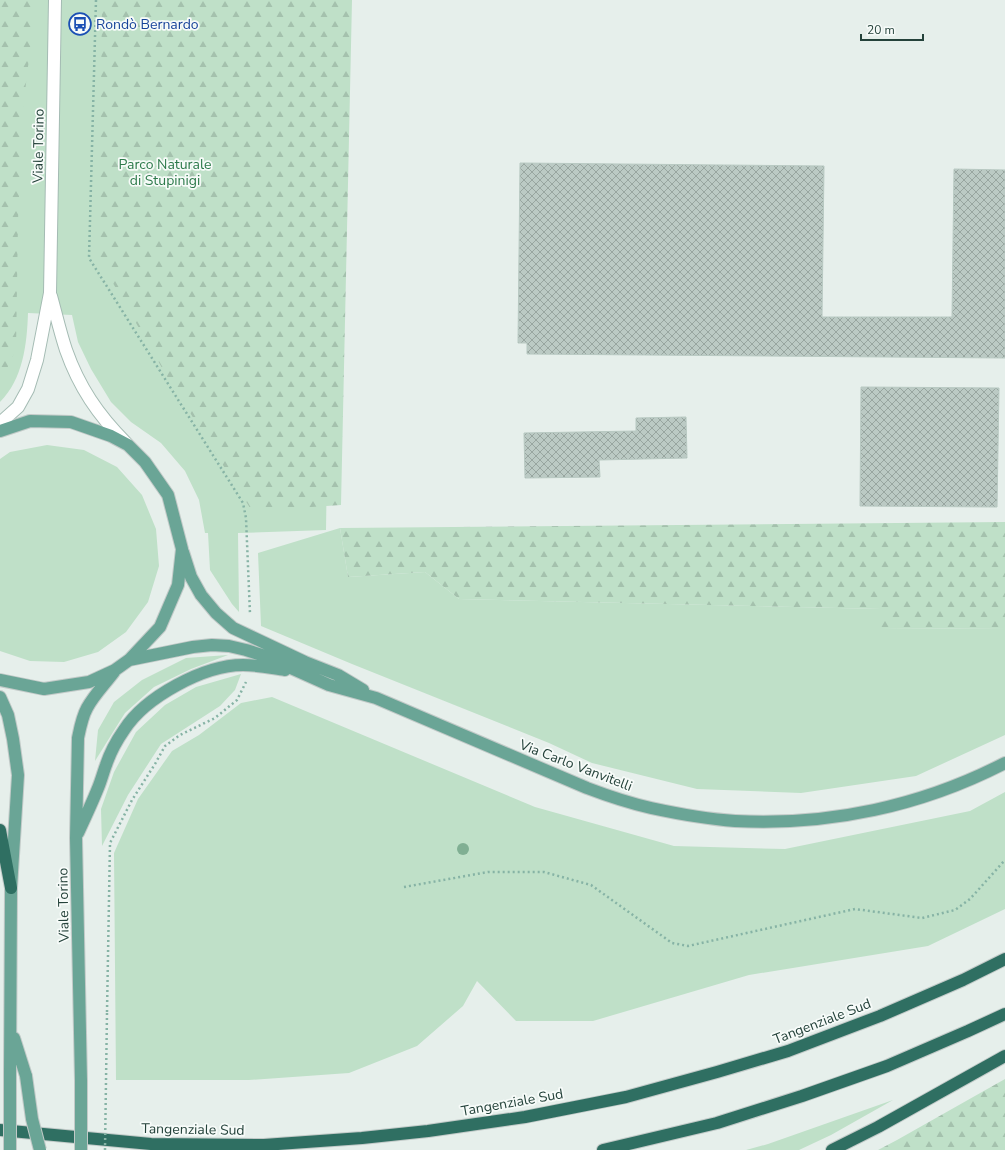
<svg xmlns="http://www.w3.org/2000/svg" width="1005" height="1150" viewBox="0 0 1005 1150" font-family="'Nunito Sans',sans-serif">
  <defs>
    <pattern id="forest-firs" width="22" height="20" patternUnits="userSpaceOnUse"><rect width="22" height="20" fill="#bfe0c8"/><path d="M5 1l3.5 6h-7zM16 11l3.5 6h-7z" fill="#a4c1ad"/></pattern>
    <pattern id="building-cross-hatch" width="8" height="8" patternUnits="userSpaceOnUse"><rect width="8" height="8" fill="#bbcac4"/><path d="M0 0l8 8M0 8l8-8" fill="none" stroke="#98a6a0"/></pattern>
  </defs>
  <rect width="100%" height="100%" fill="#e6efeb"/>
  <path fill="#bfe0c8" d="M0 0H334L326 530 238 533 239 612 232 604 210 570 208 533H205L199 500 185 471 161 443 131 422 111 402 91 369 78 342 72 315 28 313C27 344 23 379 0 402Z
    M47 445 84 450 117 467 142 495 156 529 159 566 148 602 126 632 98 652 64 662 30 661 0 651V459L10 452Z
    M340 528 348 577 425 572 459 599 881 609V628L1005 629V735L916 776 801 793 697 789 592 763 549 743 352 664 261 626 258 553Z
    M228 655 191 669 154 687 125 713 95 761 98 730 114 702 142 680 186 658Z
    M241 674 235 690 220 706 161 744 128 795 102 846 101 809 114 772 136 732 165 705 196 687Z
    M272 697 535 807 674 846 785 849 970 811 1005 792V909L928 946 749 975 593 1021H516L477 981 463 1006 417 1046 349 1073 249 1080H116L114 853 138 799 172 751 199 735 241 703Z
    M893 1100 831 1135 799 1150H746L768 1144Z"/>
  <path fill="url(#forest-firs)" d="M0 0H32V34L23 108 18 221 16 349 0 384Z
    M102 0H352L341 505 252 511 165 373 99 259Z
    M1005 522V629L881 628V609L459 599 425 572 348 577 340 528Z
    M1005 1079V1150H878L897 1140Z"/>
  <path fill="url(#building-cross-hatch)" stroke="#b8c9c2" d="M520 163 824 166 822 317H952L954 169 1005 170V358L527 354V343H518Z
    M861 387 999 388 997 507 860 506Z
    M686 417 687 458 599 460 600 477 525 478 524 433 636 431V418Z"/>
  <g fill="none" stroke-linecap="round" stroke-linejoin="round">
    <g stroke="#a4bbb3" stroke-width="14">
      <path id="secondary" d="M51 296C56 314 60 332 66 350 79 387 98 415 126 443
        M0 423 18 407 28 389 37 360 50 293 55 0"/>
    </g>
    <g stroke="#c2cac8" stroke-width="14">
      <path id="primary" d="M0 431 30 421 71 422 111 436 128 445 145 462 168 495 182 549 178 585 160 627 129 660 115 670 89 682 44 689 0 680
        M183 552 191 577 201 595 216 613 233 628 305 662 338 675 363 690
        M129 660 193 647 212 645 229 646 246 650 262 655 329 685 376 698 587 788C608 796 629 803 651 808 679 814 707 819 735 821 829 826 922 806 1005 763
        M0 697 8 715 13 739 18 775 11 888 10 1074
        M78 833C85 818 92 803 98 788 101 781 103 773 106 765 110 753 117 740 124 730 145 697 204 665 243 665 257 665 271 668 285 670
        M14 1038 26 1076
        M81 1081 76 838 78 738C80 728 82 717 87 708 94 695 105 684 114 672"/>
    </g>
    <g stroke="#c2cac8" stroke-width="14">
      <path id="motorway" d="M0 830 11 888
        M0 1130 151 1144 264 1145 362 1138 428 1131 525 1117 626 1097 717 1072 788 1051 880 1016 963 980 1005 959
        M603 1150 717 1123 802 1096 887 1066 968 1031 1005 1014
        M832 1150 878 1127 1005 1056"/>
    </g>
    <path stroke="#86b3a5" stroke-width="2.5" stroke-dasharray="2 3" stroke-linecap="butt" d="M96 0 89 258 243 503 246 518 250 614
      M404 887 488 872H544L591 885 672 943 688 946 855 909 922 918 955 910 970 899 1005 860
      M107 1012 110 843 132 800 155 764 165 746 180 735 215 718 237 700 246 682"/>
    <use href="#secondary" stroke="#fff" stroke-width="12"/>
    <use href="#primary" stroke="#6aa596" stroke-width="12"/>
    <use href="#motorway" stroke="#2f6f62" stroke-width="12"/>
    <g stroke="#c2cac8" stroke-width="14" stroke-linecap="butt">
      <path id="primary-bridge" d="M10 1074V1150
        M26 1076 32 1119 40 1150
        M81 1081V1150"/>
    </g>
    <path stroke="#86b3a5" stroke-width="2.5" stroke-dasharray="2 3" stroke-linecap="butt" d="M105 1150 107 1012"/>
    <use href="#primary-bridge" stroke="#6aa596" stroke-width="12"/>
  </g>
  <circle fill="#80af93" cx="463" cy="849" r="6"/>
  <defs>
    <g id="bus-ring" transform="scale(1.15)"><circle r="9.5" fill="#f7fbf9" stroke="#1a4fb4" stroke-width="1.5"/><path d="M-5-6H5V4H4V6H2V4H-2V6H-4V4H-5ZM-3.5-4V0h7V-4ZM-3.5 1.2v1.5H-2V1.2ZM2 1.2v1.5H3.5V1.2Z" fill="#1a4fb4"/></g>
  </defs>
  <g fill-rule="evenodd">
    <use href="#bus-ring" x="80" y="24"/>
  </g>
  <g text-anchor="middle" stroke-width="3.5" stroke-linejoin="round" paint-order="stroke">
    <g font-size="14" fill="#164399" stroke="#f7fbf9" text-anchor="start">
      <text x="96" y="29">Rondò Bernardo</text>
    </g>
    <g font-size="14" fill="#24423a" stroke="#f7fbf9">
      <text transform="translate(38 146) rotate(-89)" y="5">Viale Torino</text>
      <text transform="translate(576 765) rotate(21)" y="5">Via Carlo Vanvitelli</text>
      <text transform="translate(63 905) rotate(-91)" y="5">Viale Torino</text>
      <text transform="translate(822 1021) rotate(-21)" y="5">Tangenziale Sud</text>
      <text transform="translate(512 1102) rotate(-10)" y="5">Tangenziale Sud</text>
      <text transform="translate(193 1129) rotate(1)" y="5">Tangenziale Sud</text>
    </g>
    <g font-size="14" fill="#2d7a4b" stroke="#f7fbf9">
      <text x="165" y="169">Parco Naturale<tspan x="165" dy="16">di Stupinigi</tspan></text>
    </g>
  </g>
  <path d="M861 34v6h62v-6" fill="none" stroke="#24423a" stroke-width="2"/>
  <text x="867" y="34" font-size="12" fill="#24423a" stroke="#f7fbf9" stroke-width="3" paint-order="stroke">20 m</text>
</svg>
